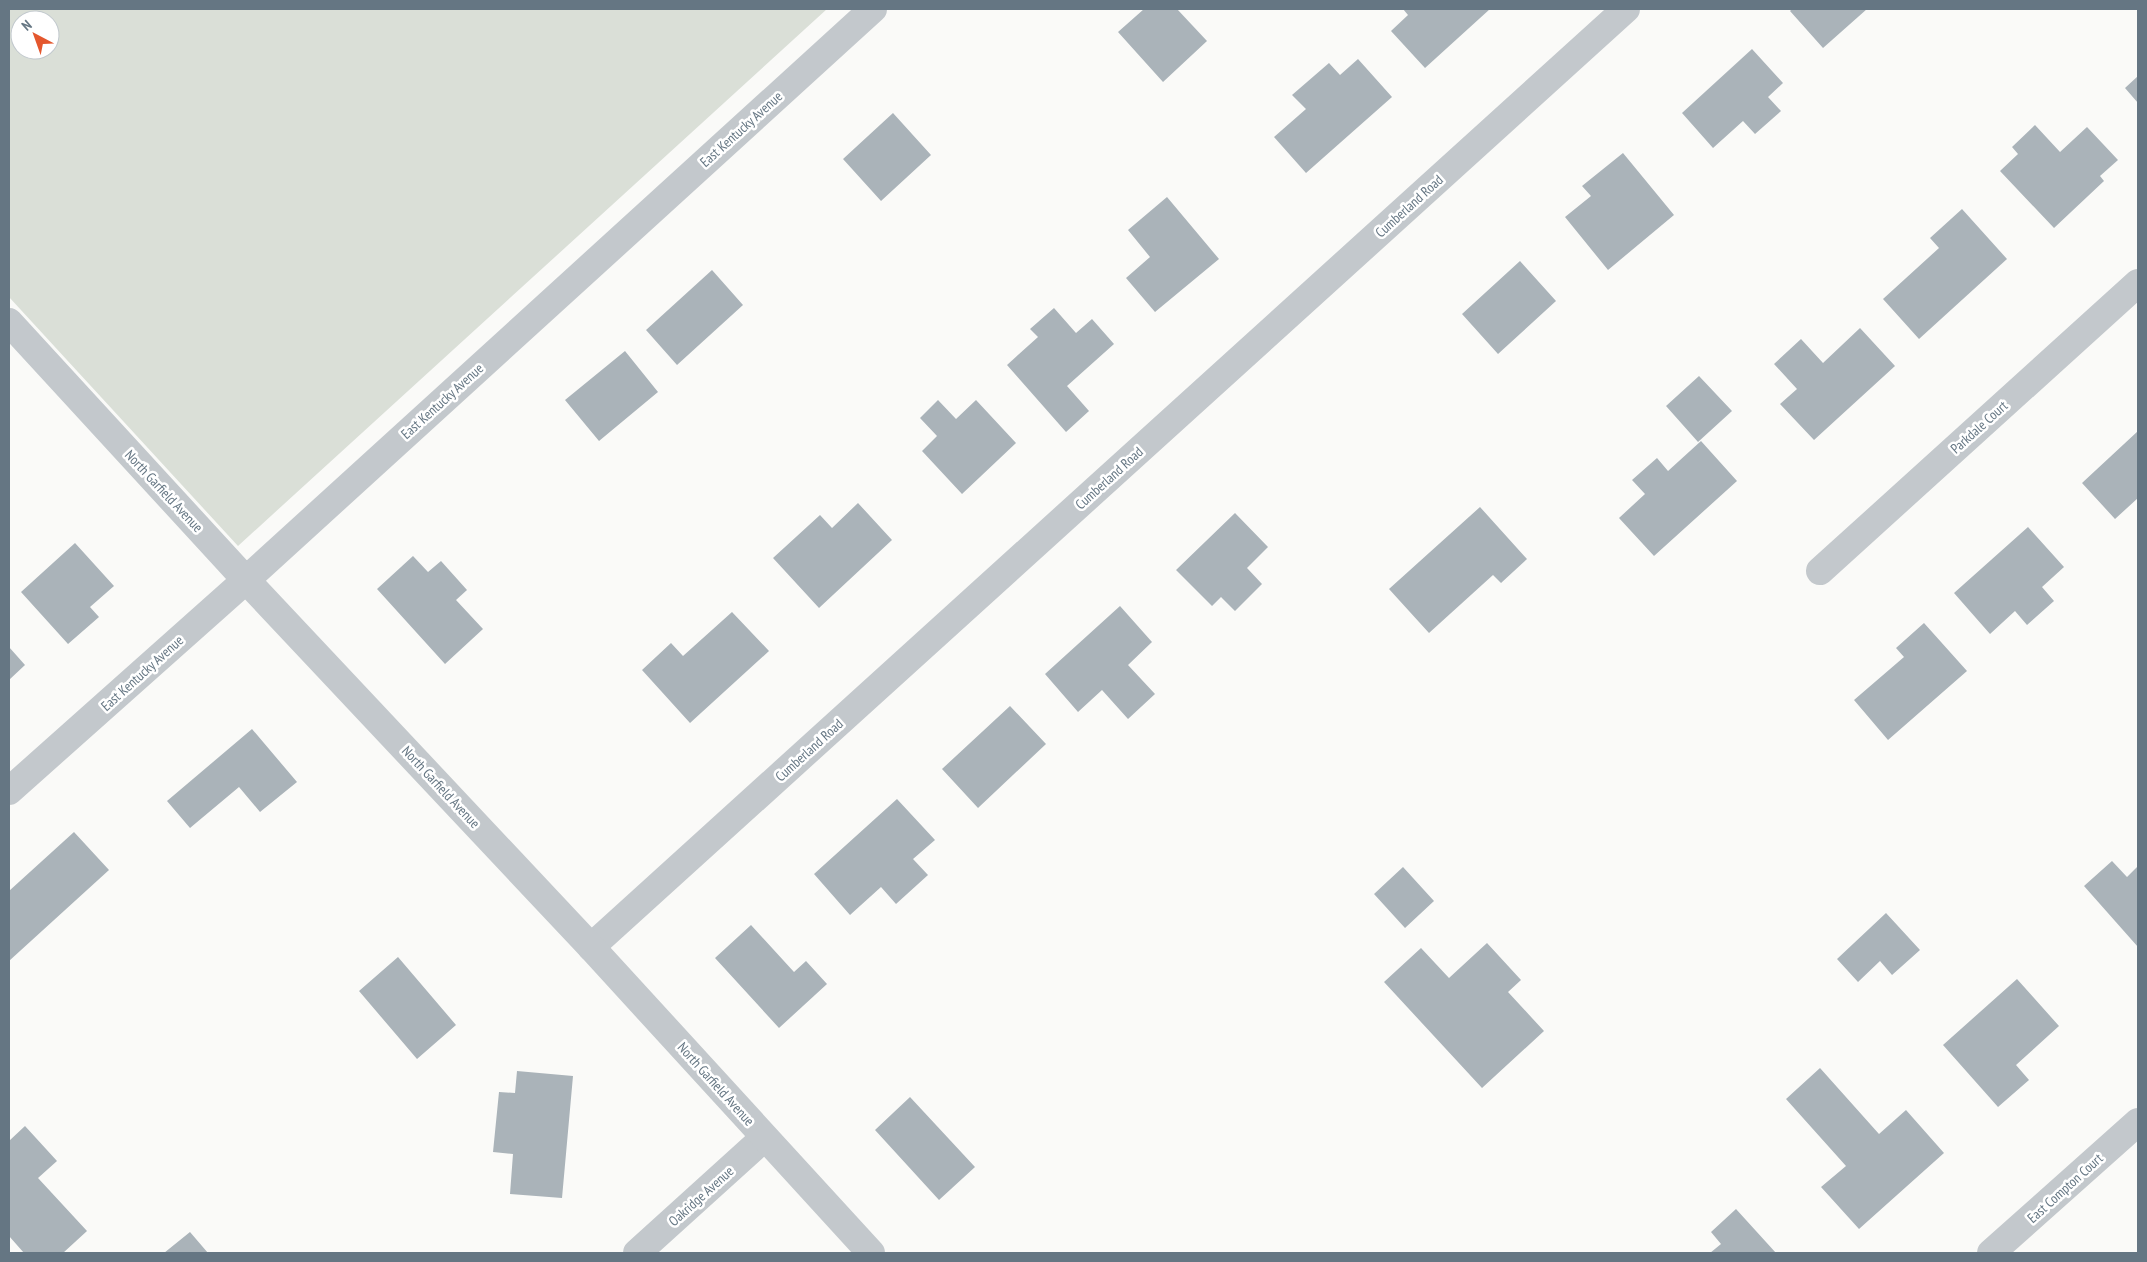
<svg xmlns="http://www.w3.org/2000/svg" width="2147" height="1262" viewBox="0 0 2147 1262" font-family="'PT Sans Narrow',sans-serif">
  <rect width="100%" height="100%" fill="#fafaf8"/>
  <path fill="#dadfd7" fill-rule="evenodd" d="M9 9H827L238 546 9 297ZM20 20H50V50H20Z"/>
  <path fill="#aab3b9" d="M1144 9H1177L1207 41 1163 82 1118 32Z
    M1403 9H1490L1425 68 1391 31 1408 15Z
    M1792 9H1867L1823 48 1790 11Z
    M1752 49 1783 83 1768 97 1781 111 1755 134 1743 121 1713 148 1682 113Z
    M1358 59 1392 97 1306 173 1274 137 1306 109 1292 95 1329 63 1340 75Z
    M2138 76V103L2125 88Z
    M893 113 931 155 881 201 843 159Z
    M2035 125 2060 152 2087 127 2118 160 2100 176 2104 181 2054 228 2000 171 2018 154 2012 147Z
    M1623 153 1674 215 1608 270 1565 217 1591 196 1582 186Z
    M1167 197 1219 259 1155 312 1126 278 1150 257 1128 230Z
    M1962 209 2007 259 1919 339 1883 299 1939 248 1930 238Z
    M1520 261 1556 301 1498 354 1462 314Z
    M712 270 743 305 677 365 646 330Z
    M1054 308 1076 333 1092 319 1114 344 1067 386 1089 411 1066 432 1007 365 1038 337 1030 329Z
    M1860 328 1895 366 1814 440 1780 404 1797 389 1774 364 1801 339 1823 363Z
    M625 351 658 392 599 441 565 400Z
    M1699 376 1732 411 1698 442 1666 406Z
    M938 400 956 419 976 400 1016 443 962 494 922 451 937 436 920 418Z
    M2138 431V498L2115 519 2082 483Z
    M1701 441 1737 481 1654 556 1619 518 1645 494 1632 480 1657 458 1668 471Z
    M858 503 892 540 819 608 773 558 820 515 832 528Z
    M1480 507 1527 559 1501 583 1493 575 1429 633 1389 589Z
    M1235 513 1268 547 1247 568 1262 584 1235 611 1221 597 1212 606 1176 570Z
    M2028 527 2064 567 2042 587 2054 601 2027 625 2015 611 1990 634 1954 593Z
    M75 543 114 586 90 607 99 617 68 644 21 592Z
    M413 556 428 572 441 561 467 590 456 600 483 629 445 664 377 589Z
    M1120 606 1152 642 1128 665 1155 694 1128 719 1102 690 1078 712 1045 674Z
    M732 612 769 651 690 723 642 670 671 643 683 656Z
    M1924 623 1967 671 1888 740 1854 700 1904 657 1896 648Z
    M9 647 25 665 9 680Z
    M1010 706 1046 744 978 808 942 769Z
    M252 729 297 782 260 812 239 787 190 828 167 801Z
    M897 799 935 840 913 859 928 875 896 904 881 887 850 915 814 874Z
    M74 832 109 870 9 961V891Z
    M2112 861 2127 877 2138 866V947L2084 886Z
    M1403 867 1434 901 1405 928 1374 894Z
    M1886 913 1920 950 1892 975 1880 961 1858 982 1837 959Z
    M751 925 794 972 806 961 827 984 779 1028 715 958Z
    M1487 943 1521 980 1508 992 1544 1031 1482 1088 1384 982 1421 948 1449 978Z
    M398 957 456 1025 417 1059 359 991Z
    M2017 979 2059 1026 2016 1065 2029 1080 1998 1107 1943 1045Z
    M1820 1068 1879 1134 1906 1110 1944 1153 1859 1229 1821 1187 1846 1166 1786 1099Z
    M517 1071 573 1076 562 1198 510 1194 513 1154 493 1152 499 1092 515 1093Z
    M910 1097 975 1167 939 1200 875 1130Z
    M25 1126 57 1161 38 1178 87 1231 63 1253H24L9 1236V1141Z
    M1736 1209 1776 1253H1710L1721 1244 1711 1232Z
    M190 1232 208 1253H164Z"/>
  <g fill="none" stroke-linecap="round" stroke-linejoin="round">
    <path stroke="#c3c8cc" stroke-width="28" d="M1820 571 2138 283
      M591 947 1626 9
      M637 1253 764 1138
      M1991 1253 2138 1122"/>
    <path stroke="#c3c8cc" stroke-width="28" d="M9 322 246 580 591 947 871 1253
      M9 791 246 580 873 9"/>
  </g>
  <g text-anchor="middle" stroke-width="5" stroke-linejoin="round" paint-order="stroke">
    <g font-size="14" fill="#657683" stroke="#fff">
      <text transform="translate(741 129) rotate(-42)" y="5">East Kentucky Avenue</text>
      <text transform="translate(1409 206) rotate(-42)" y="5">Cumberland Road</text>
      <text transform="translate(442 401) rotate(-42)" y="5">East Kentucky Avenue</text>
      <text transform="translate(1979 427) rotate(-42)" y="5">Parkdale Court</text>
      <text transform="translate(1109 478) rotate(-42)" y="5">Cumberland Road</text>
      <text transform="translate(164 491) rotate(47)" y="5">North Garfield Avenue</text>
      <text transform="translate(142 673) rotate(-42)" y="5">East Kentucky Avenue</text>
      <text transform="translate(809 750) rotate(-42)" y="5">Cumberland Road</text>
      <text transform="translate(441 787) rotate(47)" y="5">North Garfield Avenue</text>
      <text transform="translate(716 1084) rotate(48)" y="5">North Garfield Avenue</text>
      <text transform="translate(2065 1188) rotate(-42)" y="5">East Compton Court</text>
      <text transform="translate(701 1196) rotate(-42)" y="5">Oakridge Avenue</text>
    </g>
  </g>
  <rect width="2147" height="1262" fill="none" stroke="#657683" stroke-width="20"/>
  <g transform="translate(35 35) rotate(319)"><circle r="24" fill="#ffffff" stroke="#c1c8cd"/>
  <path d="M0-4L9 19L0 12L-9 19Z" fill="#e4572e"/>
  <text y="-8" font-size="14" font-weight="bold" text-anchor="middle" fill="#657683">N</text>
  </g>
</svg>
